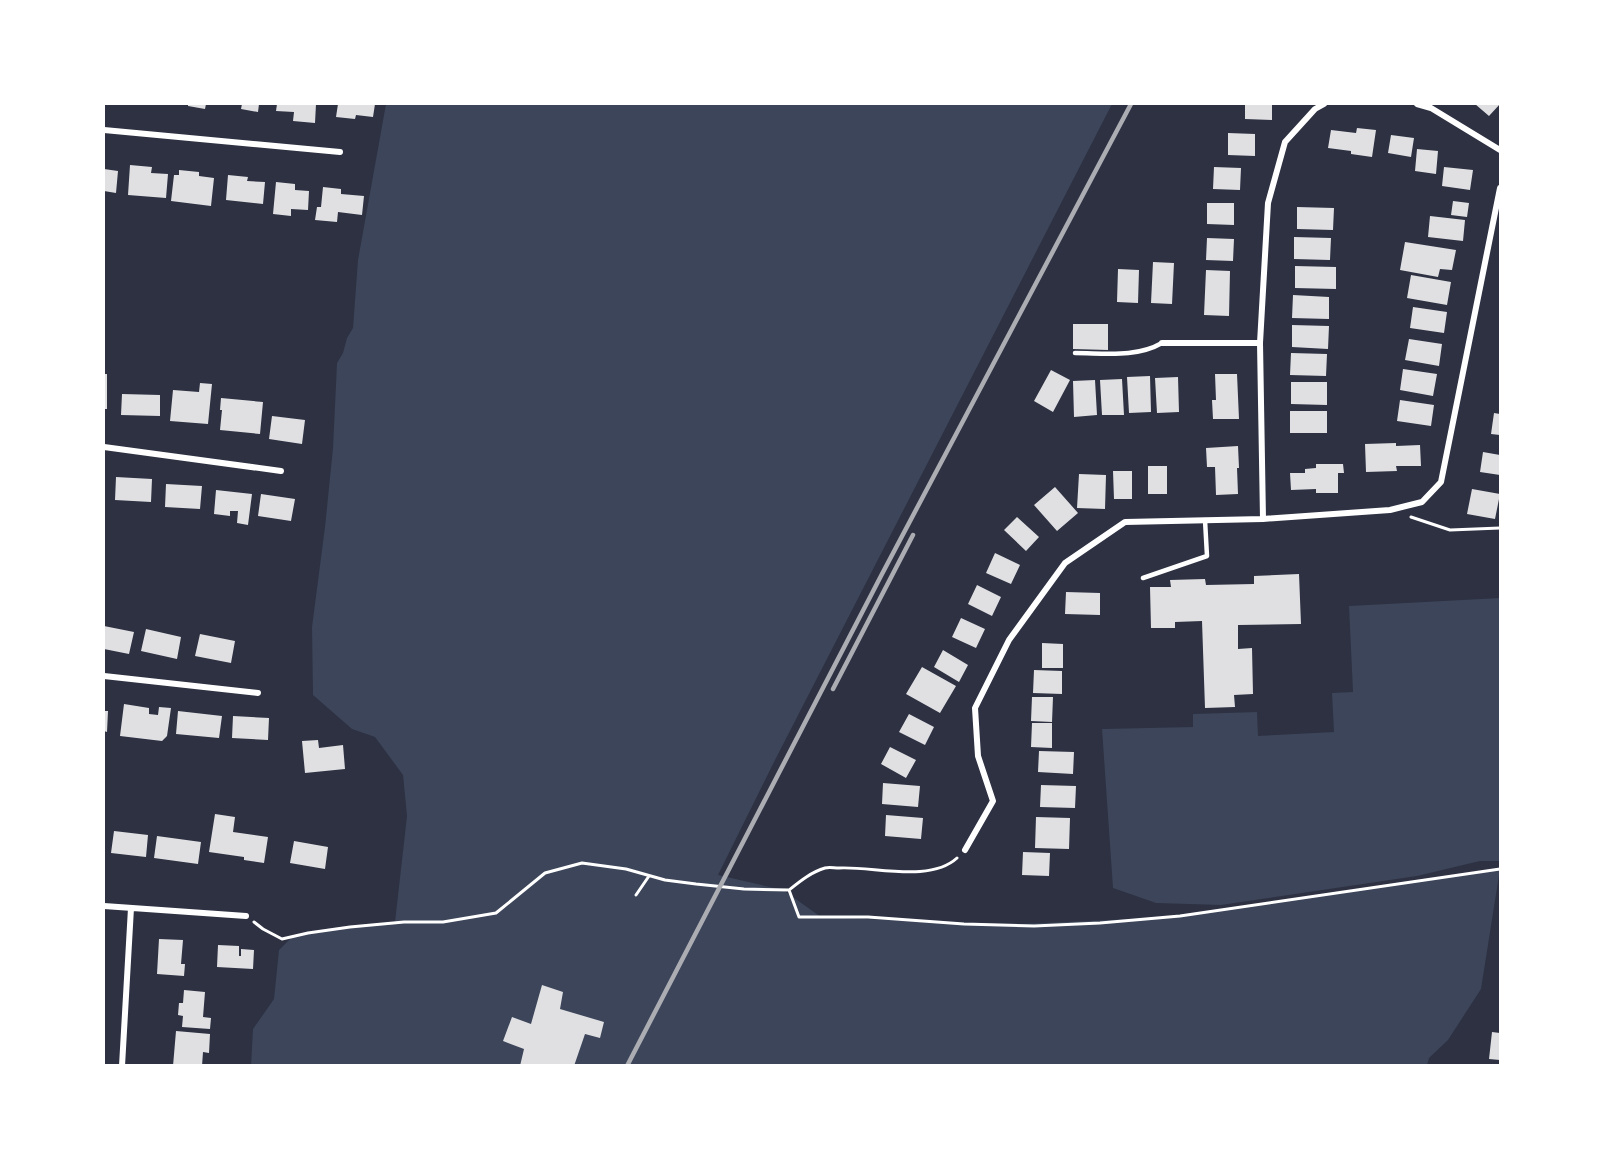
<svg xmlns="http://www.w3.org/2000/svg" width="1604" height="1169" viewBox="0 0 1604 1169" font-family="Jost,sans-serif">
  <rect width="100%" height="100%" fill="#2d3142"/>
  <path fill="#3c4559" d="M386 104H1112L774 762 718 875 783 890 821 917 1000 925 1154 918 1337 894 1500 869 1481 989 1448 1040 1429 1058 1427 1065 251 1066 253 1029 274 999 279 950 293 936 395 922 407 816 403 775 375 737 352 729 313 695 312 627 325 527 333 448 337 363 343 353 347 338 353 328 358 260Z
    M1500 598V861H1480L1417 876 1221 905 1156 903 1113 888 1102 729 1193 727V714L1257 712 1258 736 1334 732 1332 693 1353 692 1349 606Z"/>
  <path fill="#e0e0e3" d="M188 104H206L205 109 188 106Z
    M242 104H259L258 112 241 109Z
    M277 104H316L315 123 293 121 294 112 276 111Z
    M338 104H375L373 117 356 115 355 119 336 117Z
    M1245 104H1272V120L1245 119Z
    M1475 104H1500L1489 116Z
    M1357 128 1376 130 1372 157 1351 154V151L1328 148 1331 130 1356 133Z
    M1228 133 1255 134V156L1228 155Z
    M1391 135 1414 138 1411 157 1388 153Z
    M1417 149 1438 151 1436 174 1415 171Z
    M130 165 152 167 151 173 168 174 166 198 128 195Z
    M1214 167 1241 168 1240 190 1213 189Z
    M1444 167 1473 170 1470 190 1442 186Z
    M104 169 118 171 116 193 104 191Z
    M179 170 199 172V176L214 178 211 206 171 201 174 175H179Z
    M228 175 248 177 247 181 265 182 263 204 226 200Z
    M276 182 295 184V190L309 191 308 210 291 209V216L273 214Z
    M323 187 341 189V194L364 196 362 215 338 212 337 222 315 220 317 207H321Z
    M1453 201 1469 203 1467 217 1451 215Z
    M1207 203H1234V225L1207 224Z
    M1297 207 1334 208 1333 230 1297 229Z
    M1430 216 1465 220 1463 241 1428 237Z
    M1294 237 1331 238 1330 260 1294 259Z
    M1207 238 1234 239 1233 261 1206 260Z
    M1405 242 1456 250 1452 270 1440 269 1438 277 1400 270Z
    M1153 262 1174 263 1172 304 1151 303Z
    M1295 266 1336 267V289L1295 288Z
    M1118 269 1139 270 1138 303 1117 302Z
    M1206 270 1230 271 1229 316 1204 315Z
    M1411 275 1451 282 1447 305 1407 298Z
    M1293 295 1329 297V319L1292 318Z
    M1413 307 1447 312 1444 333 1410 328Z
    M1073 324H1108V350L1073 349Z
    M1292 325 1329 326 1328 349 1292 347Z
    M1409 339 1442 344 1439 366 1405 360Z
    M1291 353 1327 354 1326 376 1290 375Z
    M1403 369 1437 374 1433 396 1400 390Z
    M1051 370 1070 380 1053 412 1034 401Z
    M104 374H107V409H104Z
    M1215 374H1237L1239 419H1213L1212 400H1216Z
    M1150 376 1151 412 1129 413 1127 377Z
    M1178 377 1179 412 1157 413 1155 378Z
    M1122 379 1124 415H1102L1100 380Z
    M1095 380 1097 415 1074 417 1073 381Z
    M1291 382H1327V405L1291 404Z
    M200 383 212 384 208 424 170 421 173 390 199 392Z
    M122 394 160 395V416L121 415Z
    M221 398 263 402 260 434 220 430 222 410H220Z
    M1400 400 1434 405 1431 426 1397 421Z
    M1290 411H1327V433H1290Z
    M1494 413 1500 414V435L1491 434Z
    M272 416 305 420 302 444 269 439Z
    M1396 443V446L1420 445 1421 466H1396L1397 471 1366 472 1365 444Z
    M1238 446 1239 468H1237L1238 494 1216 495 1215 467H1207L1206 448Z
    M1483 452 1500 455V475L1480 472Z
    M1316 464H1343L1344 473H1338V493H1316V489L1291 490 1290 473H1305V469L1316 468Z
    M1148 466H1167V494H1148Z
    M1113 471H1132V499H1114Z
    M1079 474 1106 475 1105 509 1077 508Z
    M116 477 152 479 151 502 115 500Z
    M166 484 202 486 200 509 165 507Z
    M1055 487 1078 513 1057 531 1034 505Z
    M1472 489 1500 494 1495 519 1467 514Z
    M216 490 252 494 248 525 237 523 238 511H230V516L214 514Z
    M261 494 295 499 291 521 258 516Z
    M1017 517 1039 537 1026 551 1004 530Z
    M995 553 1020 565 1011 584 986 573Z
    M1299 574 1301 624 1238 625V649L1252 648 1253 694 1234 695 1235 707 1205 708 1202 621 1175 622V628H1151L1150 587H1171L1170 580 1205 579 1206 585 1254 584V576Z
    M977 585 1001 597 992 616 968 604Z
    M1066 592 1100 593V615L1065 614Z
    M961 618 985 629 976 648 952 637Z
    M104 626 134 632 129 654 104 649Z
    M146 629 181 637 177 659 141 651Z
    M200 634 235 641 231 663 195 656Z
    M1042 643 1063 644V668H1042Z
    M943 650 968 665 959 682 934 667Z
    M922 667 956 686 940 713 906 694Z
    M1034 670 1062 671V694L1033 693Z
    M1032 697H1053L1052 722 1031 721Z
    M124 704 149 708V714L158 715 159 707 171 708 167 736 162 741 120 736Z
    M104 711H108L107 732 104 731Z
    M178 711 222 716 219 738 176 734Z
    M909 714 934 727 925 745 899 732Z
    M233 716 269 718 268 740 232 738Z
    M1032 723H1052V748L1031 747Z
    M318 740 319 748 343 745 345 769 305 773 302 741Z
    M890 747 916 760 906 778 881 764Z
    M1039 751 1074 752 1073 774 1038 772Z
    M883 783 920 786 918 807 882 804Z
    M1041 785 1076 786 1075 808 1040 807Z
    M215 814 235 817 233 832 268 837 264 863 244 860V857L209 852Z
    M886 815 923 818 921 839 885 836Z
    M1036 817 1070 818 1069 849 1035 848Z
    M114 831 148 835 146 857 111 853Z
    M157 836 201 842 198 864 154 858Z
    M294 841 328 847 325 869 290 863Z
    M1023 852 1050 853 1049 876 1022 875Z
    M159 939 183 940 181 964H185L184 976 157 974Z
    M218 945 239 946V956H241V949L254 950 253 969 217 967Z
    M542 985 563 992 560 1009 604 1022 600 1038 585 1034 574 1066H520L524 1049 503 1041 512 1017 531 1024Z
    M184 990 205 992 203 1017 211 1018 210 1029 182 1027 183 1016 178 1015 179 1003H183Z
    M176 1031 210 1034 209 1053 203 1052 202 1066H173Z
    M1492 1032 1500 1033V1060L1489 1059Z"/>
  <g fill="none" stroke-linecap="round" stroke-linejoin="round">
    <path stroke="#fff" stroke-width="3" d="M1411 517 1450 530 1500 528
      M789 890C799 882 811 872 825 868 829 867 834 868 839 868 873 866 930 883 957 858
      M636 895 649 876
      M254 922 263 929 282 939 308 933 350 927 404 922H443L496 913 545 873 582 863 626 869 665 880 696 884 744 889 789 890 799 917H868L964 924 1034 926 1100 923 1180 916 1500 869"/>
    <path stroke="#fff" stroke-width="4.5" d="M1075 353C1104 353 1136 358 1162 343
      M1143 578 1207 556 1205 520"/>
    <path stroke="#fff" stroke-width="6" d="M1417 104 1431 108 1500 150
      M104 130 340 152
      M1162 343H1260
      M104 447 281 471
      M1263 519 1260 343 1268 203 1285 142 1315 109 1324 104
      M104 676 258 693
      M965 850 993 801 978 756 975 708 1009 640 1065 563 1125 522 1263 519 1390 510 1422 502 1441 482 1500 188
      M104 906 246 916
      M122 1066 131 908"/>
    <path stroke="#abadb3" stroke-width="4.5" d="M833 689 913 535
      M627 1066 882 574 1131 104"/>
  </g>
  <rect width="1604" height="1169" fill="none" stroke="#ffffff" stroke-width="210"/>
</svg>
